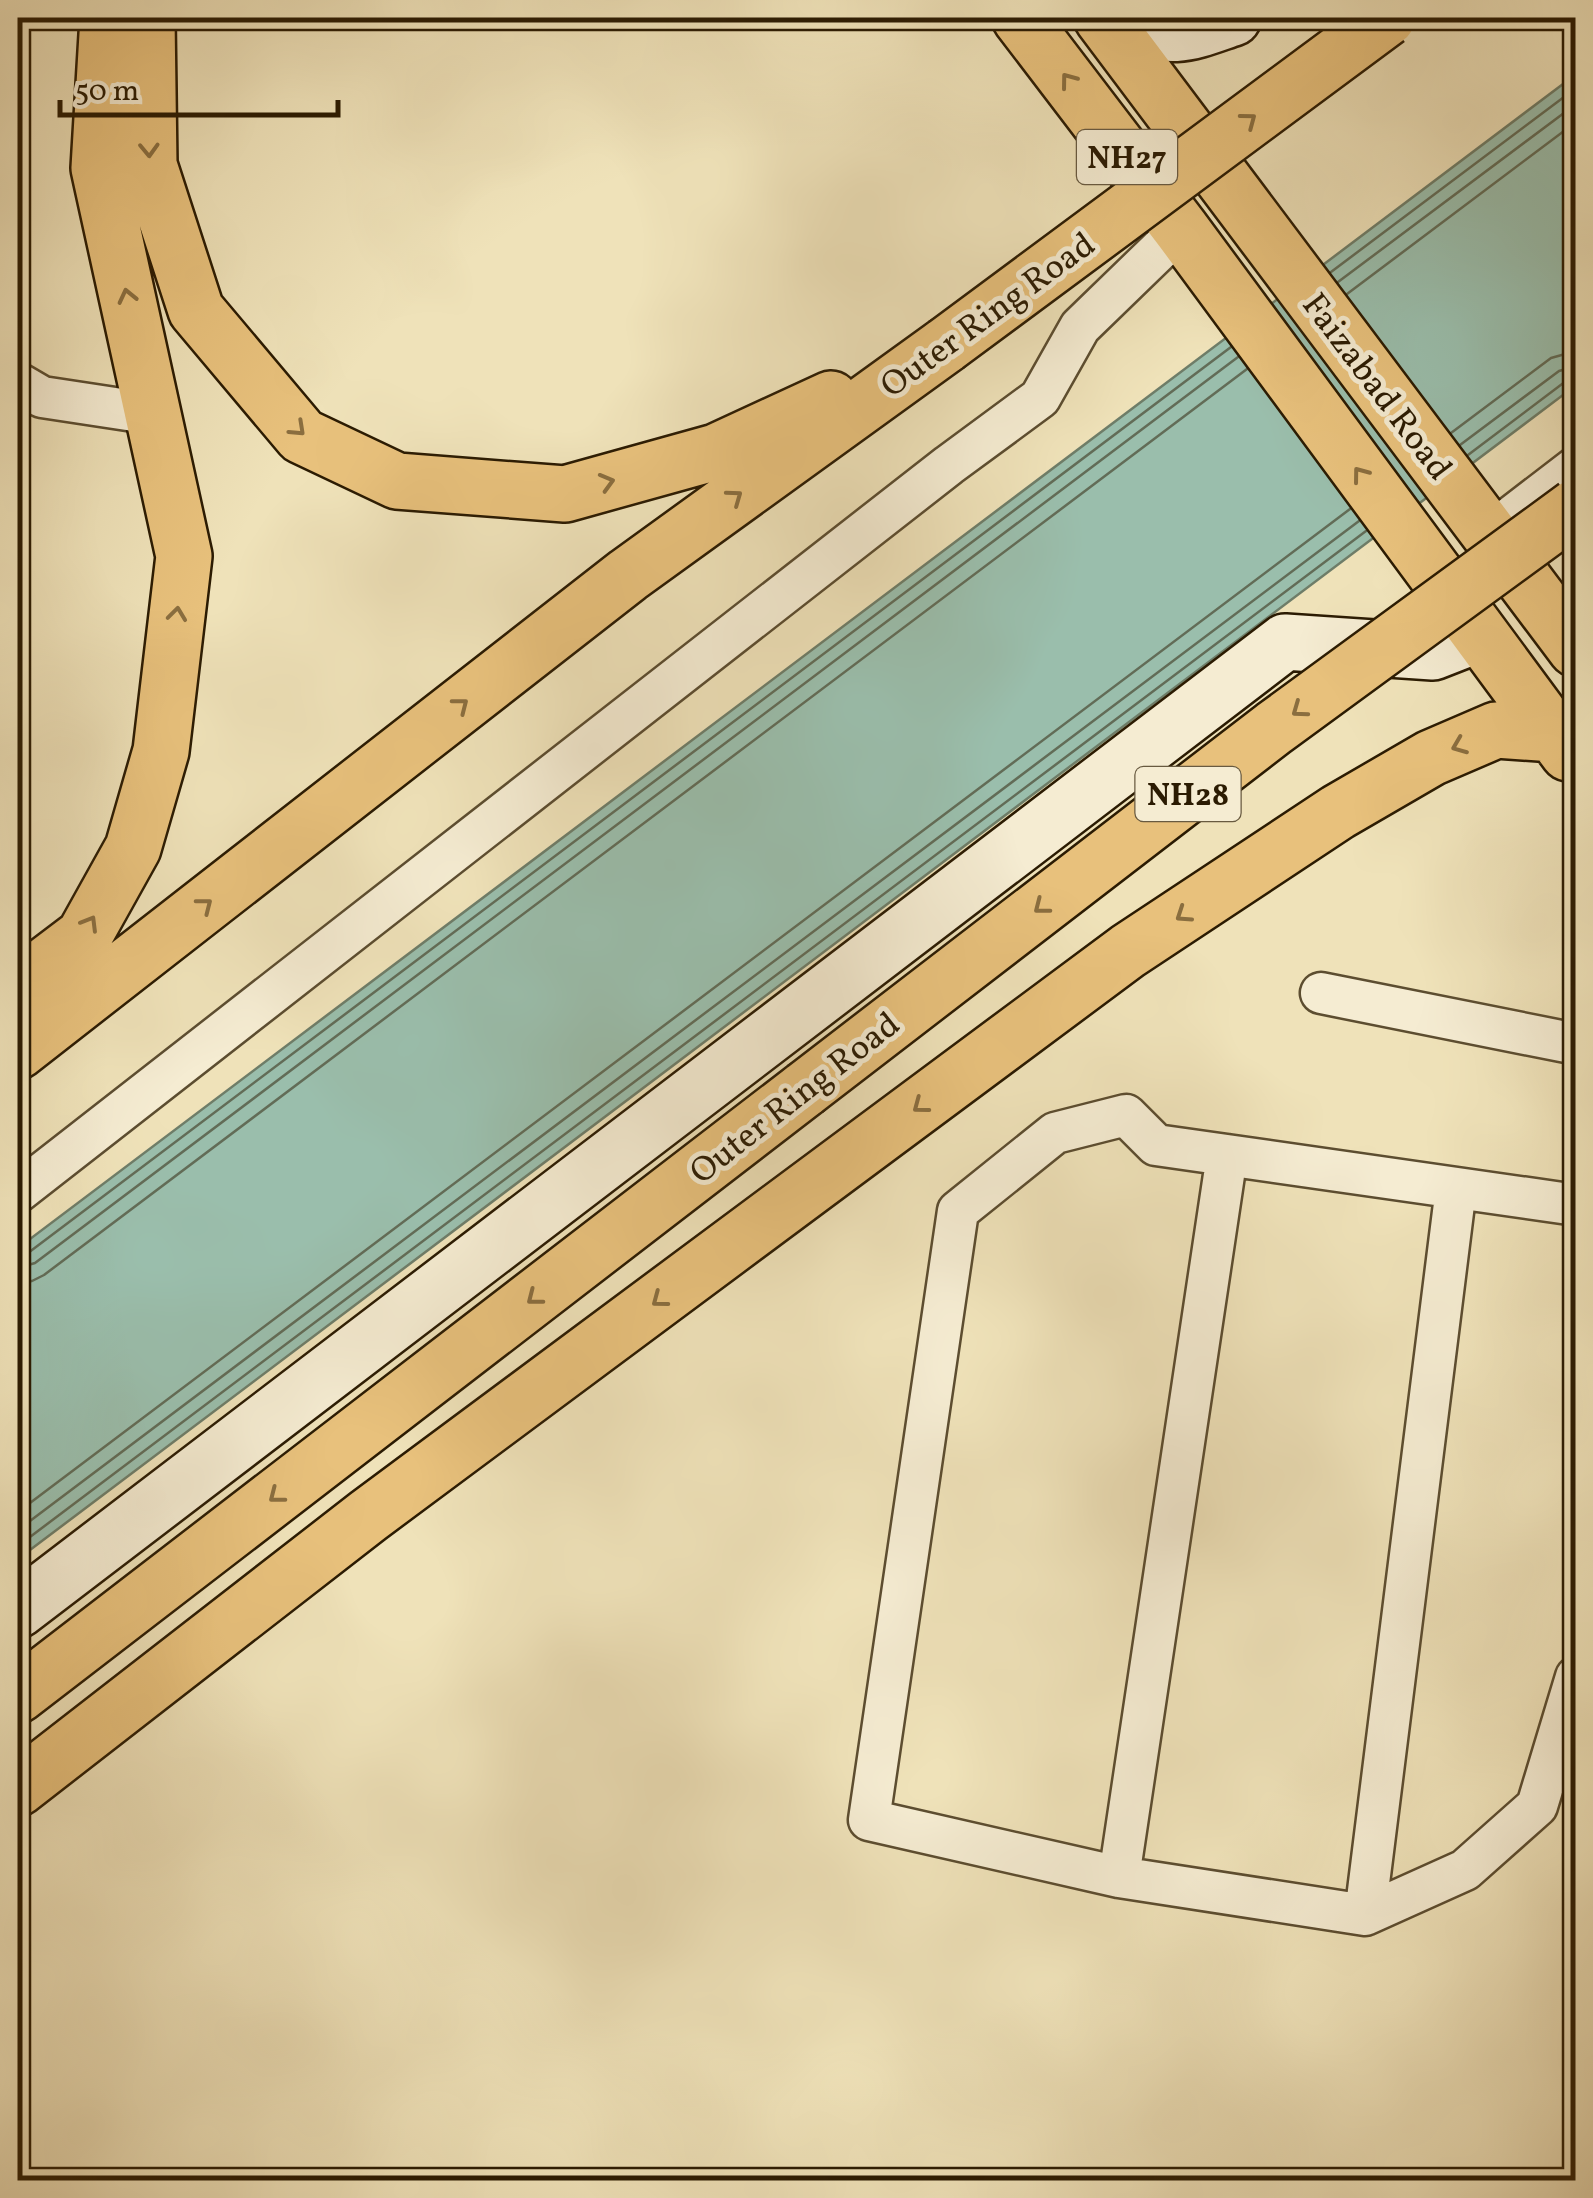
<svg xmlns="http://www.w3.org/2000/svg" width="1593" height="2198" viewBox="0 0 1593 2198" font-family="Vollkorn,serif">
  <rect width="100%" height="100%" fill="#efe2b9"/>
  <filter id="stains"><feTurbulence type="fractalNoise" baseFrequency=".002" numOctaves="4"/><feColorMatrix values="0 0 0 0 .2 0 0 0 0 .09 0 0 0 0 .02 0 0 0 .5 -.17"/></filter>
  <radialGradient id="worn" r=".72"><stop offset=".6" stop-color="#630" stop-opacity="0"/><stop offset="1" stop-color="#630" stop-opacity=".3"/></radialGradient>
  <path fill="#9abeac" stroke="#6e7d68" stroke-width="2.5" d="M1575 75V386L18 1559V1248Z"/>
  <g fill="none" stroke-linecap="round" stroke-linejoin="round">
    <path stroke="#626c57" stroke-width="2.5" d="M1331 272 1576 88
      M1338 282 1576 104
      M1347 294 1576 122
      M1451 433 1551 358 1576 351
      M1460 445 1559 371 1576 366
      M1468 455 1566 381 1576 379
      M18 1255 28 1253 1231 347
      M18 1268 35 1263 1238 357
      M18 1283 32 1281 44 1275 1247 369
      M18 1512 1350 509
      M18 1530 1359 521
      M18 1546 1366 531"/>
    <g stroke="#5c4d30" stroke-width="45">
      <path id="street" d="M18 383 42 397 154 414
        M1489 534 1576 467
        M1321 993 1576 1044
        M18 1192 949 465 1040 398 1080 327 1181 229
        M1576 1205 1156 1145 1126 1115 1055 1133 958 1211 869 1820 1119 1877 1365 1915 1465 1870 1537 1806 1576 1677
        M1119 1877 1227 1155
        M1365 1915 1456 1188"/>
    </g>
    <g stroke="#2b1b02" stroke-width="60">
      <path id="secondary" d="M1134 18C1165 46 1197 30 1233 18
        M18 1610 1285 642 1433 652 1479 634"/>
    </g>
    <g stroke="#2b1b02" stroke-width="60">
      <path id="highway" d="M147 18 149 165 196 310 302 436 397 481 565 494 716 452 831 399
        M1020 18 1181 229 1568 753
        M1102 18 1576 649
        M18 986 84 936 133 848 161 751 184 556 99 168 108 18
        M18 1051 628 575 946 345
        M18 1695 805 1089
        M18 1788 368 1516 1128 951 1338 812 1431 758 1496 730 1554 734"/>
    </g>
    <use href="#street" stroke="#f5ecd2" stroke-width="40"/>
    <use href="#secondary" stroke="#f5ecd2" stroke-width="55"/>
    <use href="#highway" stroke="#e8c17c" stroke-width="55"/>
    <g stroke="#2b1b02" stroke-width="60" stroke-linecap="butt">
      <path id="highway-bridge" d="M946 345 1387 18
        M805 1089 1274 728 1576 507"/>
    </g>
    <use href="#highway-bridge" stroke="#e8c17c" stroke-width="55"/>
  </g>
  <defs><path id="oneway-chevron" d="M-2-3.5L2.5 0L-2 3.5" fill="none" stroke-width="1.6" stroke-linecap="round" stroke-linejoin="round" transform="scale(2.5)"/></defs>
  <g stroke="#8a6e3f">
    <use href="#oneway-chevron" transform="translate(1068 80) rotate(-127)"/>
    <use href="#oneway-chevron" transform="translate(1249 120) rotate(-37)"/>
    <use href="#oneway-chevron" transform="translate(149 150) rotate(88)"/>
    <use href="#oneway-chevron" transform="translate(127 296) rotate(-103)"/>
    <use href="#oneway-chevron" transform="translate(298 429) rotate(43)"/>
    <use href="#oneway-chevron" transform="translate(1360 474) rotate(-127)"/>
    <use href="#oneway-chevron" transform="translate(607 482) rotate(-16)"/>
    <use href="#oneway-chevron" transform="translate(735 497) rotate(-36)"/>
    <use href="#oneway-chevron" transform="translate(177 614) rotate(-83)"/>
    <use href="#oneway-chevron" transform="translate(461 705) rotate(-38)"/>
    <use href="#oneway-chevron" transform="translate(1299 710) rotate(144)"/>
    <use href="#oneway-chevron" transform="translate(1459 746) rotate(158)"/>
    <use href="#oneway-chevron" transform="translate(205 905) rotate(-38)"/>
    <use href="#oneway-chevron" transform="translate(1041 907) rotate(142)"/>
    <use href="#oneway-chevron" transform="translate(1183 915) rotate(146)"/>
    <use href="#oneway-chevron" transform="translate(90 923) rotate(-59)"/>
    <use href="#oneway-chevron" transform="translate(920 1106) rotate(143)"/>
    <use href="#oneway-chevron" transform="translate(534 1298) rotate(142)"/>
    <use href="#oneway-chevron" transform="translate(659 1300) rotate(143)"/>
    <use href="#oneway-chevron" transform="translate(276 1496) rotate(142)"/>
  </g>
  <g text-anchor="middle" stroke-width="10" stroke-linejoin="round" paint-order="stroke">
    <g fill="#f5ecd2" stroke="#685a40" stroke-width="2.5">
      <rect x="1077" y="130" width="100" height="54" rx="8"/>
      <rect x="1135.5" y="767" width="105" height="54" rx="8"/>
    </g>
    <g font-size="32" font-weight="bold" fill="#2b1b02">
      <text x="1127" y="168">NH27</text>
      <text x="1188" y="805">NH28</text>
    </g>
    <g font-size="35" fill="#2b1b02" stroke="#f5ecd2">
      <text transform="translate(987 314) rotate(-36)" y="12">Outer Ring Road</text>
      <text transform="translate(1378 386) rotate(53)" y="12">Faizabad Road</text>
      <text transform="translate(794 1097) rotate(-38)" y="12">Outer Ring Road</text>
    </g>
  </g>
  <rect width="1593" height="2198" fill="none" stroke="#efe2b9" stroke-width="60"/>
  <rect x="20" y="20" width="1553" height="2158" fill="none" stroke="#2b1b02" stroke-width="5"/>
  <rect x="30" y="30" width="1533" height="2138" fill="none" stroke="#2b1b02" stroke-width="2.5"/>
  <path d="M60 100v15h278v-15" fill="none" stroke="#2b1b02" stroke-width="5"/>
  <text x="75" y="100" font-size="30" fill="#2b1b02" stroke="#f5ecd2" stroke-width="8" paint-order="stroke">50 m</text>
  <rect width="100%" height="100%" filter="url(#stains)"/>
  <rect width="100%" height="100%" fill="url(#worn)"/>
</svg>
